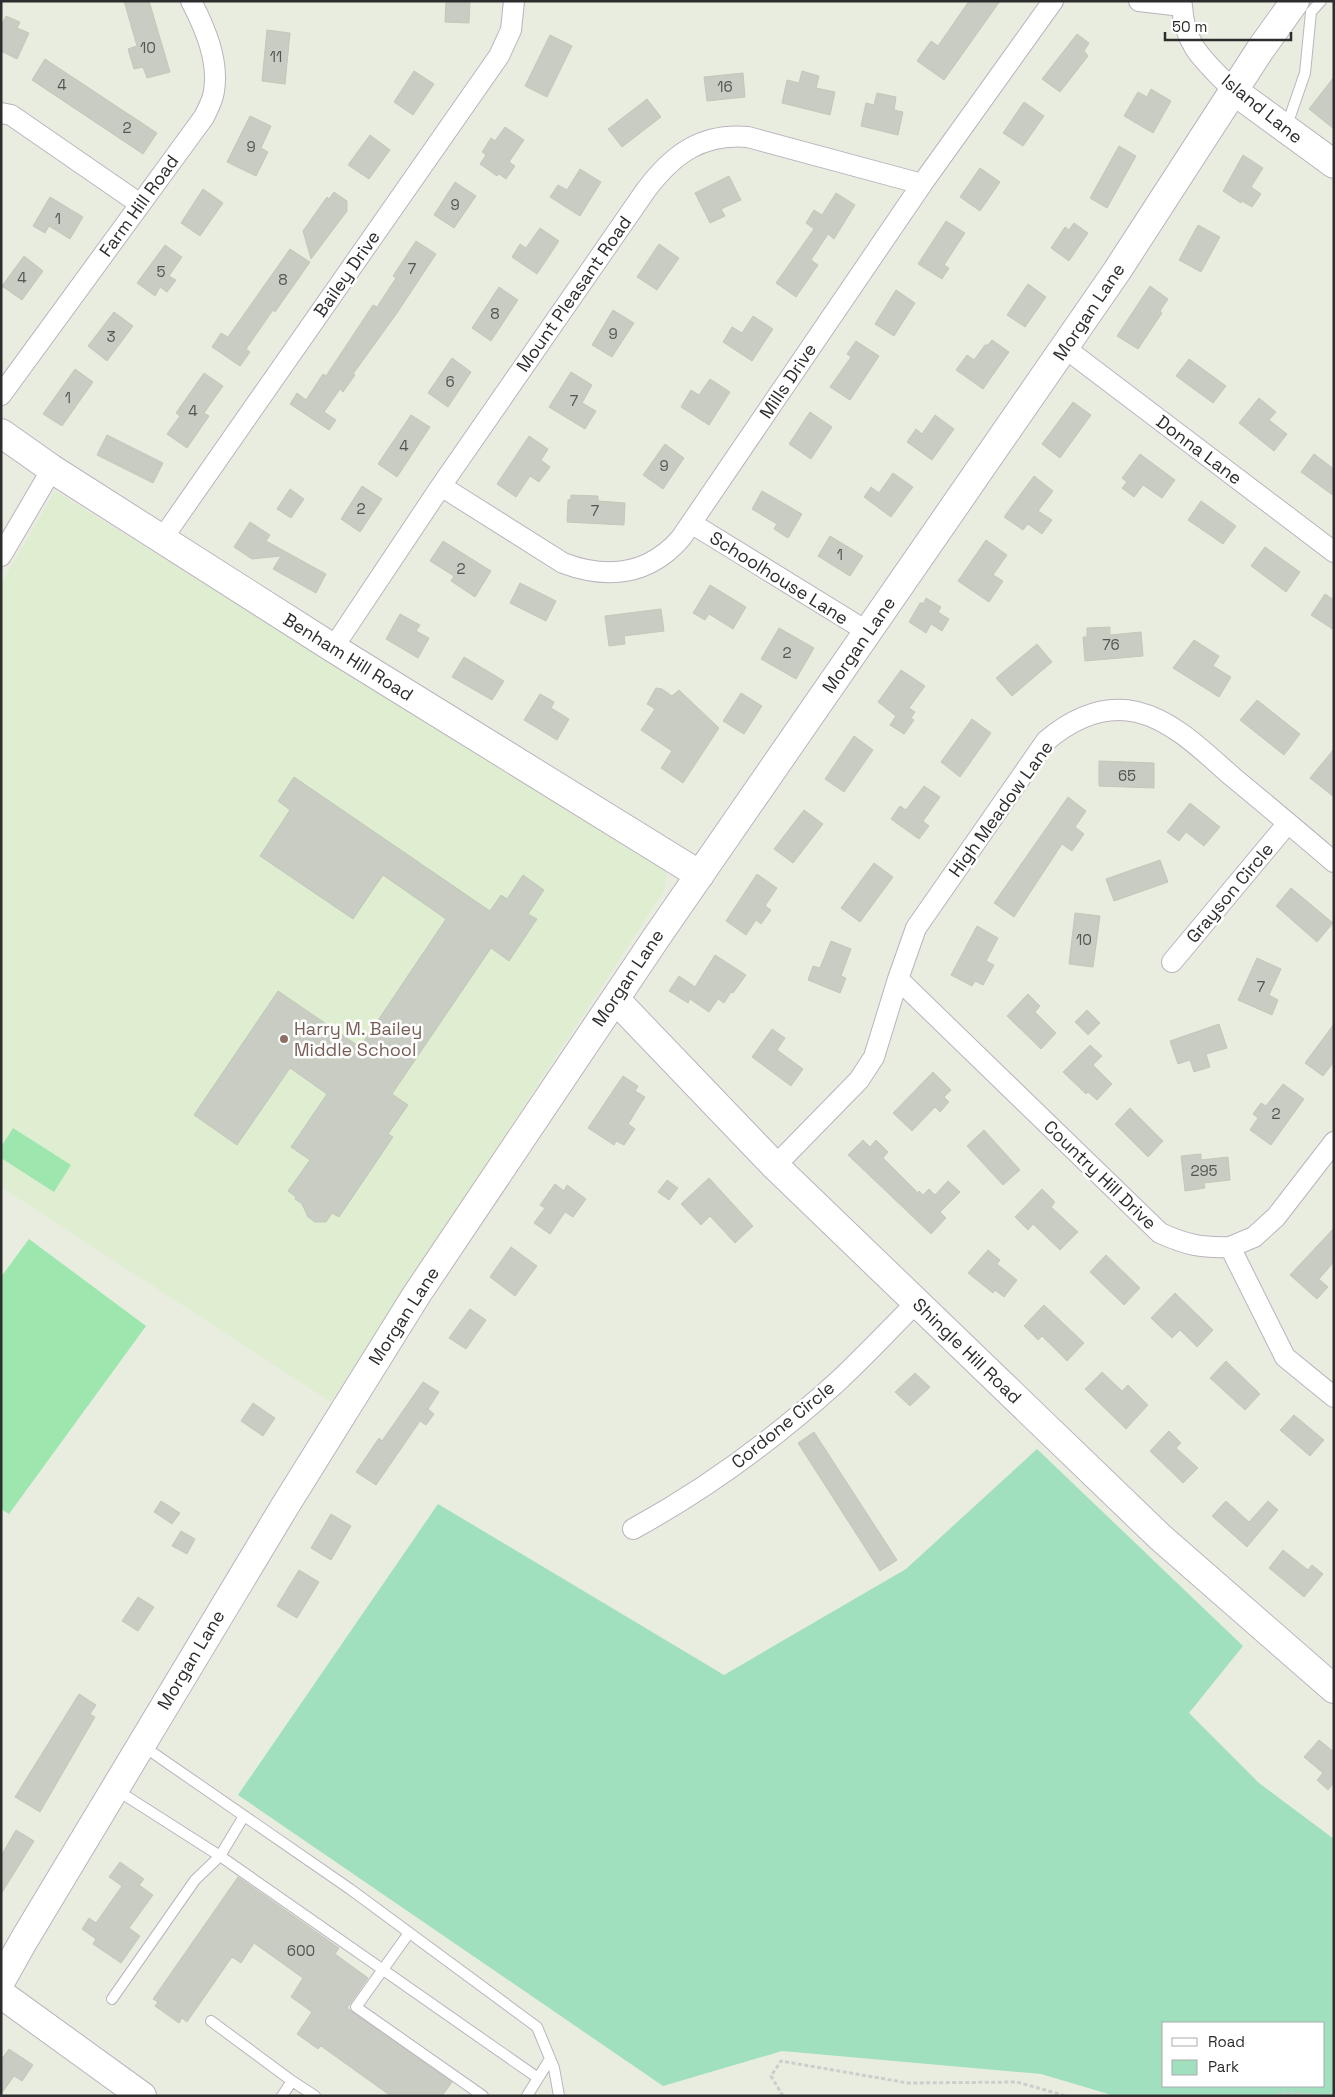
<svg xmlns="http://www.w3.org/2000/svg" width="1335" height="2097" viewBox="0 0 1335 2097" font-family="'Space Grotesk',sans-serif">
  <rect width="100%" height="100%" fill="#e8ede0"/>
  <path fill="#dfedd1" d="M55 491 490 760 660 862 667 875 664 891 331 1402 1 1187V584Z"/>
  <path fill="#a0e0bf" fill-rule="evenodd" d="M1037 1449 1243 1646 1189 1713 1259 1783 1334 1839V2096H1115L1041 2074 782 2051 663 2086 238 1795 438 1504 724 1675 906 1569ZM1164 2023H1324V2086H1164Z"/>
  <path fill="#9de7af" d="M13 1128 71 1165 54 1192 1 1158V1147Z
    M29 1239 146 1326 9 1514 1 1509V1277Z"/>
  <path fill="#c8ccc2" stroke="#c1c9b9" d="M124 1H149L170 72 147 78 143 67 134 69 128 49 137 46Z
    M446 1H470L469 23 445 22Z
    M969 1H1000L944 80 917 61 931 41 938 46Z
    M6 16 20 22 17 28 29 33 17 59 1 51V26Z
    M267 30 290 33 285 84 262 81Z
    M1077 34 1089 43 1084 51 1088 56 1060 92 1042 79Z
    M550 35 572 46 547 97 525 86Z
    M45 59 157 133 143 154 32 80Z
    M414 71 434 84 413 115 394 102Z
    M802 71 819 76 816 88 835 92 830 115 782 103 787 80 799 83Z
    M743 73 745 97 707 101 704 77Z
    M1334 77V129L1309 109Z
    M1151 89 1171 101 1153 133 1124 116 1138 92 1147 97Z
    M877 93 896 97 894 110 903 112 898 135 861 126 866 103 874 105Z
    M647 99 661 117 622 147 608 129Z
    M1024 102 1044 116 1023 146 1003 133Z
    M250 116 271 126 261 148 268 152 256 176 227 162Z
    M505 127 524 140 509 162 515 166 506 179 499 174 497 176 480 164 486 155 482 152 491 138 495 141Z
    M370 135 390 150 369 179 348 165Z
    M1119 146 1136 156 1107 208 1090 198Z
    M1243 155 1263 168 1251 187 1261 194 1252 207 1242 201 1241 203 1223 191Z
    M980 168 1000 182 980 211 960 197Z
    M580 169 601 182 580 216 550 197 558 185 567 190Z
    M729 176 741 200 721 209 725 216 710 223 695 193Z
    M455 182 476 196 454 228 434 215Z
    M203 189 223 203 200 236 181 223Z
    M334 192 347 201V211L311 259 303 231 327 197 329 199Z
    M836 193 855 205 834 239 828 234 811 260 818 265 796 297 776 283 814 229 806 223 814 210 822 215Z
    M50 197 83 217 70 239 49 226 45 233 33 226Z
    M946 221 965 233 944 265 949 268 942 279 918 264Z
    M1074 223 1088 233 1069 261 1051 248 1065 227 1069 230Z
    M1198 225 1220 237 1201 272 1179 260Z
    M540 228 559 241 537 274 512 257 520 244 526 248Z
    M416 241 436 254 397 313 353 374 355 375 343 392 340 389 324 412 336 420 329 430 290 404 297 393 306 400 323 374 326 376 373 305 377 307 396 278 393 276Z
    M659 244 679 258 657 290 637 277Z
    M165 245 182 257 169 276 176 280 167 292 160 287 155 296 137 283Z
    M290 249 310 262 275 312 273 310 246 349 250 352 240 366 212 347 221 333 228 337Z
    M24 256 43 271 22 300 2 286Z
    M1028 284 1046 297 1025 327 1007 315Z
    M1150 286 1168 299 1160 311 1162 313 1138 349 1117 336Z
    M499 287 518 300 491 341 472 328Z
    M896 290 915 303 894 336 875 324Z
    M613 310 634 323 612 357 592 345Z
    M114 312 133 326 107 361 88 346Z
    M753 316 773 329 752 361 723 342 732 327 742 333Z
    M992 340 1009 352 983 389 956 370 967 355 974 360 985 345H988Z
    M856 341 879 356 850 400 830 387 851 357 847 354Z
    M452 358 471 372 448 407 428 393Z
    M1189 359 1226 386 1213 403 1176 376Z
    M75 369 93 382 62 426 43 414Z
    M571 372 592 385 582 403 596 411 585 429 549 407Z
    M204 373 223 386 204 413 209 416 187 448 167 434 180 416 176 413Z
    M710 379 730 392 709 425 681 407 691 390 699 395Z
    M1259 398 1276 412 1269 420 1287 434 1274 451 1239 423Z
    M1073 402 1091 415 1060 458 1042 444Z
    M810 412 832 427 811 459 789 444Z
    M411 415 430 427 397 477 378 464Z
    M935 415 954 429 932 460 907 442 916 429 922 434Z
    M107 435 163 463 153 483 97 455Z
    M529 436 548 449 541 460 550 467 539 482 530 476 516 497 497 484Z
    M665 444 684 458 663 489 643 475Z
    M1140 454 1175 480 1162 498 1143 485 1134 497 1122 488 1127 482 1122 478Z
    M1314 454 1334 469V496L1301 472Z
    M893 473 913 487 891 517 864 497 871 487 879 493Z
    M1034 476 1053 491 1038 511 1052 520 1042 534 1028 524 1023 530 1004 517Z
    M362 486 382 499 360 532 341 519Z
    M290 489 304 499 291 518 277 509Z
    M762 491 802 514 788 538 774 529 777 524 752 509Z
    M571 495 598 496V501L625 503 624 525 567 522 568 500 571 499Z
    M1201 501 1236 526 1223 544 1188 520Z
    M250 522 270 535 266 541 326 574 316 593 273 569 281 556 252 559 234 547Z
    M830 536 863 556 850 576 818 556Z
    M986 540 1007 555 993 575 1003 581 989 602 958 581Z
    M443 541 491 571 475 597 451 581 454 576 430 561Z
    M1265 547 1300 572 1286 592 1251 566Z
    M520 583 556 601 546 621 510 603Z
    M710 585 746 607 733 629 709 614 705 620 693 613Z
    M1325 594 1334 600V630L1311 615Z
    M926 598 941 607 938 612 949 619 942 631 931 624 926 633 909 622 920 603H924Z
    M661 609 664 631 624 636 625 644 609 646 605 616Z
    M400 614 420 625 416 631 429 638 418 658 386 639Z
    M1110 627V635L1141 632 1143 656 1085 661 1083 637H1087V628Z
    M779 628 814 648 796 679 761 659Z
    M1194 640 1219 656 1213 666 1231 677 1219 697 1173 668Z
    M1037 644 1052 662 1012 696 996 678Z
    M464 657 504 681 492 700 452 677Z
    M901 670 925 686 909 708 915 712 911 718 914 720 904 734 890 725 896 716 878 702Z
    M656 688 662 689 672 696 679 690 719 728 683 783 661 768 672 751 641 730 655 709 647 704Z
    M741 693 762 706 744 734 723 721Z
    M540 694 554 702 551 708 569 719 557 740 524 720Z
    M1257 700 1300 734 1284 755 1240 720Z
    M972 719 991 733 960 777 941 762Z
    M854 736 873 750 844 792 825 779Z
    M1334 749V797L1310 778Z
    M1099 761 1154 763V788L1099 786Z
    M294 777 490 911 501 895 507 899 523 875 544 890 528 914 537 919 509 961 491 948 392 1094 408 1105 388 1134 393 1137 339 1217 332 1213 326 1222H315L308 1217 302 1204 295 1199 296 1197 288 1191 310 1160 291 1147 327 1094 290 1068 237 1145 194 1115 278 991 360 1047 446 919 383 875 353 919 260 856 290 810 278 801Z
    M924 786 940 797 923 821 929 826 919 839 891 819 900 806 906 810Z
    M1068 797 1086 811 1075 827 1084 834 1072 851 1062 844 1014 917 994 903Z
    M1190 803 1220 827 1204 846 1186 832 1179 841 1167 832Z
    M804 810 823 824 793 863 774 849Z
    M1160 860 1168 882 1114 901 1106 879Z
    M874 863 893 877 860 922 841 908Z
    M757 874 777 888 765 906 771 910 761 924 756 920 746 935 726 921Z
    M1291 888 1333 923 1317 942 1276 906Z
    M1075 913 1100 916 1093 967 1069 964Z
    M977 926 998 938 986 961 994 965 983 985 975 981 972 986 951 975Z
    M831 941 851 949 841 976 846 978 840 993 808 980 813 966 820 968Z
    M715 955 746 975 733 993 731 992 724 1003 718 999 709 1012 690 999 688 1003 669 991 679 976 695 987Z
    M1257 958 1281 969 1269 995 1278 1000 1272 1015 1238 1000Z
    M1028 994 1040 1006 1035 1012 1056 1033 1041 1049 1007 1016Z
    M1087 1010 1100 1023 1088 1035 1075 1022Z
    M1219 1024 1227 1048 1206 1054 1210 1067 1194 1072 1190 1060 1178 1064 1170 1041Z
    M1334 1024V1062L1323 1076 1305 1063Z
    M772 1029 785 1038 777 1050 803 1069 791 1086 752 1057Z
    M1090 1045 1102 1056 1093 1065 1112 1084 1097 1100 1088 1092 1086 1094 1063 1072Z
    M933 1072 951 1090 944 1097 949 1102 940 1112 935 1107 912 1131 893 1113Z
    M623 1076 638 1086 635 1091 645 1097 628 1124 635 1129 624 1145 616 1141 614 1145 588 1128Z
    M1283 1084 1304 1099 1271 1145 1250 1130 1258 1118 1253 1114 1261 1103 1266 1106Z
    M1130 1108 1163 1141 1148 1157 1115 1124Z
    M984 1130 1020 1170 1003 1185 967 1146Z
    M863 1140 870 1147 876 1140 888 1152 883 1158 918 1193 919 1191 923 1195 929 1189 935 1195 948 1181 960 1192 940 1212 946 1218 931 1234 848 1155Z
    M1201 1154V1160L1228 1157 1230 1180 1204 1183 1205 1188 1185 1191 1181 1156Z
    M709 1178 753 1226 735 1243 710 1216 701 1225 681 1204Z
    M667 1180 678 1188 669 1200 658 1192Z
    M555 1184 564 1191 567 1185 586 1199 573 1217 565 1212 550 1234 534 1223 545 1208 540 1205Z
    M1042 1189 1055 1202 1051 1207 1078 1232 1060 1250 1033 1224 1028 1230 1015 1217Z
    M1334 1228V1262L1319 1279 1328 1287 1317 1299 1290 1275Z
    M511 1247 537 1266 515 1296 490 1277Z
    M988 1250 1000 1260 997 1264 1017 1280 1004 1297 995 1290 993 1293 968 1273Z
    M1106 1255 1140 1288 1124 1305 1090 1272Z
    M1175 1293 1213 1330 1197 1347 1180 1330 1172 1338 1151 1318Z
    M1044 1305 1084 1343 1067 1361 1042 1336 1038 1340 1024 1326Z
    M470 1309 486 1320 466 1349 449 1338Z
    M1226 1361 1260 1394 1245 1410 1210 1378Z
    M1102 1372 1122 1391 1128 1385 1148 1405 1126 1429 1085 1389Z
    M915 1373 930 1387 910 1406 895 1392Z
    M423 1382 439 1392 428 1409 434 1414 426 1425 420 1421 376 1485 356 1472 379 1438 382 1441Z
    M253 1403 275 1418 263 1436 241 1421Z
    M1294 1415 1324 1440 1310 1456 1280 1430Z
    M1169 1431 1181 1443 1176 1448 1198 1468 1183 1483 1150 1451Z
    M814 1432 897 1560 880 1571 798 1443Z
    M161 1501 180 1513 172 1524 154 1512Z
    M1226 1501 1249 1522 1268 1501 1278 1510 1247 1547 1212 1516Z
    M331 1514 351 1526 331 1560 311 1548Z
    M181 1531 195 1539 187 1554 172 1546Z
    M1283 1550 1308 1570 1312 1565 1323 1574 1304 1597 1269 1568Z
    M299 1570 319 1582 297 1618 277 1606Z
    M138 1597 154 1607 138 1631 122 1621Z
    M79 1694 96 1705 90 1714 95 1717 40 1812 15 1797Z
    M1319 1740 1334 1752V1783L1328 1790 1317 1780 1323 1773 1304 1757Z
    M16 1830 34 1841 1 1894V1856Z
    M120 1862 144 1879 139 1885 153 1895 129 1928 140 1936 121 1963 93 1944 96 1939 82 1929 89 1918 96 1923 122 1886 109 1877Z
    M238 1877 339 1948 335 1954 368 1978 347 2008 452 2082 442 2096H391L321 2046 318 2049 297 2034 312 2012 291 1997 303 1978 254 1943 241 1963 232 1957 187 2022 182 2018 179 2023 155 2006 158 2002 153 1999Z
    M9 2049 33 2065 22 2081 14 2076 1 2094V2060Z"/>
  <g fill="none" stroke-linecap="round" stroke-linejoin="round">
    <g stroke="#bbb3bf" stroke-width="12">
      <path id="lane" d="M1286 128 1305 73 1311 12 1321 1
        M143 1746 350 1889 537 2027 554 2068 559 2096
        M115 1789 220 1856 244 1816
        M409 1933 356 2007 483 2096
        M112 1999 195 1880 220 1856 538 2078
        M211 2021 292 2081
        M282 2096 292 2081 315 2096
        M527 2096 550 2059"/>
    </g>
    <g stroke="#bbb3bf" stroke-width="22">
      <path id="street" d="M1139 1 1182 6C1184 47 1207 63 1234 91
        M1 113 11 115 140 204
        M1065 348 1334 552
        M1 395 204 117C208 109 213 100 214 91 219 60 205 28 191 1
        M441 486 563 563C608 580 649 575 681 538L922 184 1053 1
        M691 523 868 632
        M162 539 499 56 511 30 514 1
        M1 556 52 469
        M333 648 441 486 646 190C673 154 702 133 748 137L922 184
        M1172 962 1288 823
        M898 979 1160 1233C1187 1245 1201 1248 1230 1247L1285 1357 1334 1397
        M775 1166 859 1080 874 1057 898 979 916 928 1046 741C1072 719 1102 704 1137 712 1175 721 1206 754 1234 778 1268 806 1301 834 1334 862
        M1230 1247 1254 1237 1276 1217 1334 1142
        M633 1529C706 1489 774 1439 836 1383 864 1357 890 1329 917 1302"/>
    </g>
    <g stroke="#bbb3bf" stroke-width="30">
      <path id="secondary" d="M1234 91 1334 164
        M1 433 52 469 333 648 700 875
        M615 999 775 1166 1160 1537 1334 1689
        M1 1981 24 1940 285 1506 417 1294 656 938 1117 271 1260 50 1295 1
        M1 1994 142 2096"/>
    </g>
    <path stroke="#cdcdcd" stroke-width="3" stroke-dasharray="4 2.5" stroke-linecap="butt" d="M783 2096 771 2076 781 2061 908 2083 1017 2082 1066 2096
      M1277 2096 1283 2093 1330 2096"/>
    <use href="#lane" stroke="#fff" stroke-width="10"/>
    <use href="#street" stroke="#fff" stroke-width="20"/>
    <use href="#secondary" stroke="#fff" stroke-width="28"/>
  </g>
  <circle fill="#8d6e63" stroke="#fff" stroke-width="2" cx="284" cy="1039" r="5"/>
  <g text-anchor="middle" stroke-width="5" stroke-linejoin="round" paint-order="stroke">
    <g font-size="15" fill="#545552">
      <text x="148" y="53">10</text>
      <text x="276" y="62">11</text>
      <text x="62" y="90">4</text>
      <text x="725" y="92">16</text>
      <text x="127" y="133">2</text>
      <text x="251" y="152">9</text>
      <text x="455" y="210">9</text>
      <text x="58" y="224">1</text>
      <text x="412" y="274">7</text>
      <text x="161" y="277">5</text>
      <text x="22" y="283">4</text>
      <text x="283" y="285">8</text>
      <text x="495" y="319">8</text>
      <text x="613" y="339">9</text>
      <text x="111" y="342">3</text>
      <text x="450" y="387">6</text>
      <text x="68" y="403">1</text>
      <text x="574" y="406">7</text>
      <text x="193" y="416">4</text>
      <text x="404" y="451">4</text>
      <text x="664" y="471">9</text>
      <text x="361" y="514">2</text>
      <text x="595" y="516">7</text>
      <text x="840" y="560">1</text>
      <text x="461" y="574">2</text>
      <text x="1111" y="650">76</text>
      <text x="787" y="658">2</text>
      <text x="1127" y="781">65</text>
      <text x="1084" y="945">10</text>
      <text x="1261" y="992">7</text>
      <text x="1276" y="1119">2</text>
      <text x="1204" y="1176">295</text>
      <text x="301" y="1956">600</text>
    </g>
    <g font-size="18" fill="#2d2d2d" stroke="#fff">
      <text transform="translate(1262 109) rotate(39)" y="6">Island Lane</text>
      <text transform="translate(139 206) rotate(-54)" y="6">Farm Hill Road</text>
      <text transform="translate(347 274) rotate(-55)" y="6">Bailey Drive</text>
      <text transform="translate(574 294) rotate(-55)" y="6">Mount Pleasant Road</text>
      <text transform="translate(1089 312) rotate(-56)" y="6">Morgan Lane</text>
      <text transform="translate(788 381) rotate(-56)" y="6">Mills Drive</text>
      <text transform="translate(1199 450) rotate(37)" y="6">Donna Lane</text>
      <text transform="translate(779 578) rotate(32)" y="6">Schoolhouse Lane</text>
      <text transform="translate(859 645) rotate(-55)" y="6">Morgan Lane</text>
      <text transform="translate(348 657) rotate(32)" y="6">Benham Hill Road</text>
      <text transform="translate(1001 809) rotate(-54)" y="6">High Meadow Lane</text>
      <text transform="translate(1230 893) rotate(-50)" y="6">Grayson Circle</text>
      <text transform="translate(628 978) rotate(-56)" y="6">Morgan Lane</text>
      <text transform="translate(1100 1175) rotate(44)" y="6">Country Hill Drive</text>
      <text transform="translate(404 1316) rotate(-57)" y="6">Morgan Lane</text>
      <text transform="translate(967 1351) rotate(44)" y="6">Shingle Hill Road</text>
      <text transform="translate(783 1425) rotate(-39)" y="6">Cordone Circle</text>
      <text transform="translate(191 1660) rotate(-59)" y="6">Morgan Lane</text>
    </g>
    <g font-size="18" fill="#785e54" stroke="#fff" text-anchor="start">
      <text x="294" y="1035">Harry M. Bailey<tspan x="294" dy="21">Middle School</tspan></text>
    </g>
  </g>
  <rect width="1335" height="2097" fill="none" stroke="#2d2d2d" stroke-width="5"/>
  <rect x="1162" y="2022" width="162" height="65" fill="#ffffff" stroke="#ababab"/>
  <rect x="1172" y="2038" width="25" height="8" fill="#ffffff" stroke="#ababab"/>
  <text x="1208" y="2047" font-size="15" fill="#2d2d2d">Road</text>
  <rect x="1172" y="2060" width="25" height="15" fill="#a0e0bf" stroke="#ababab"/>
  <text x="1208" y="2072" font-size="15" fill="#2d2d2d">Park</text>
  <path d="M1165 32v8h126v-8" fill="none" stroke="#2d2d2d" stroke-width="2.5"/>
  <text x="1172" y="32" font-size="15" fill="#2d2d2d" stroke="#ffffff" stroke-width="4" paint-order="stroke">50 m</text>
</svg>
